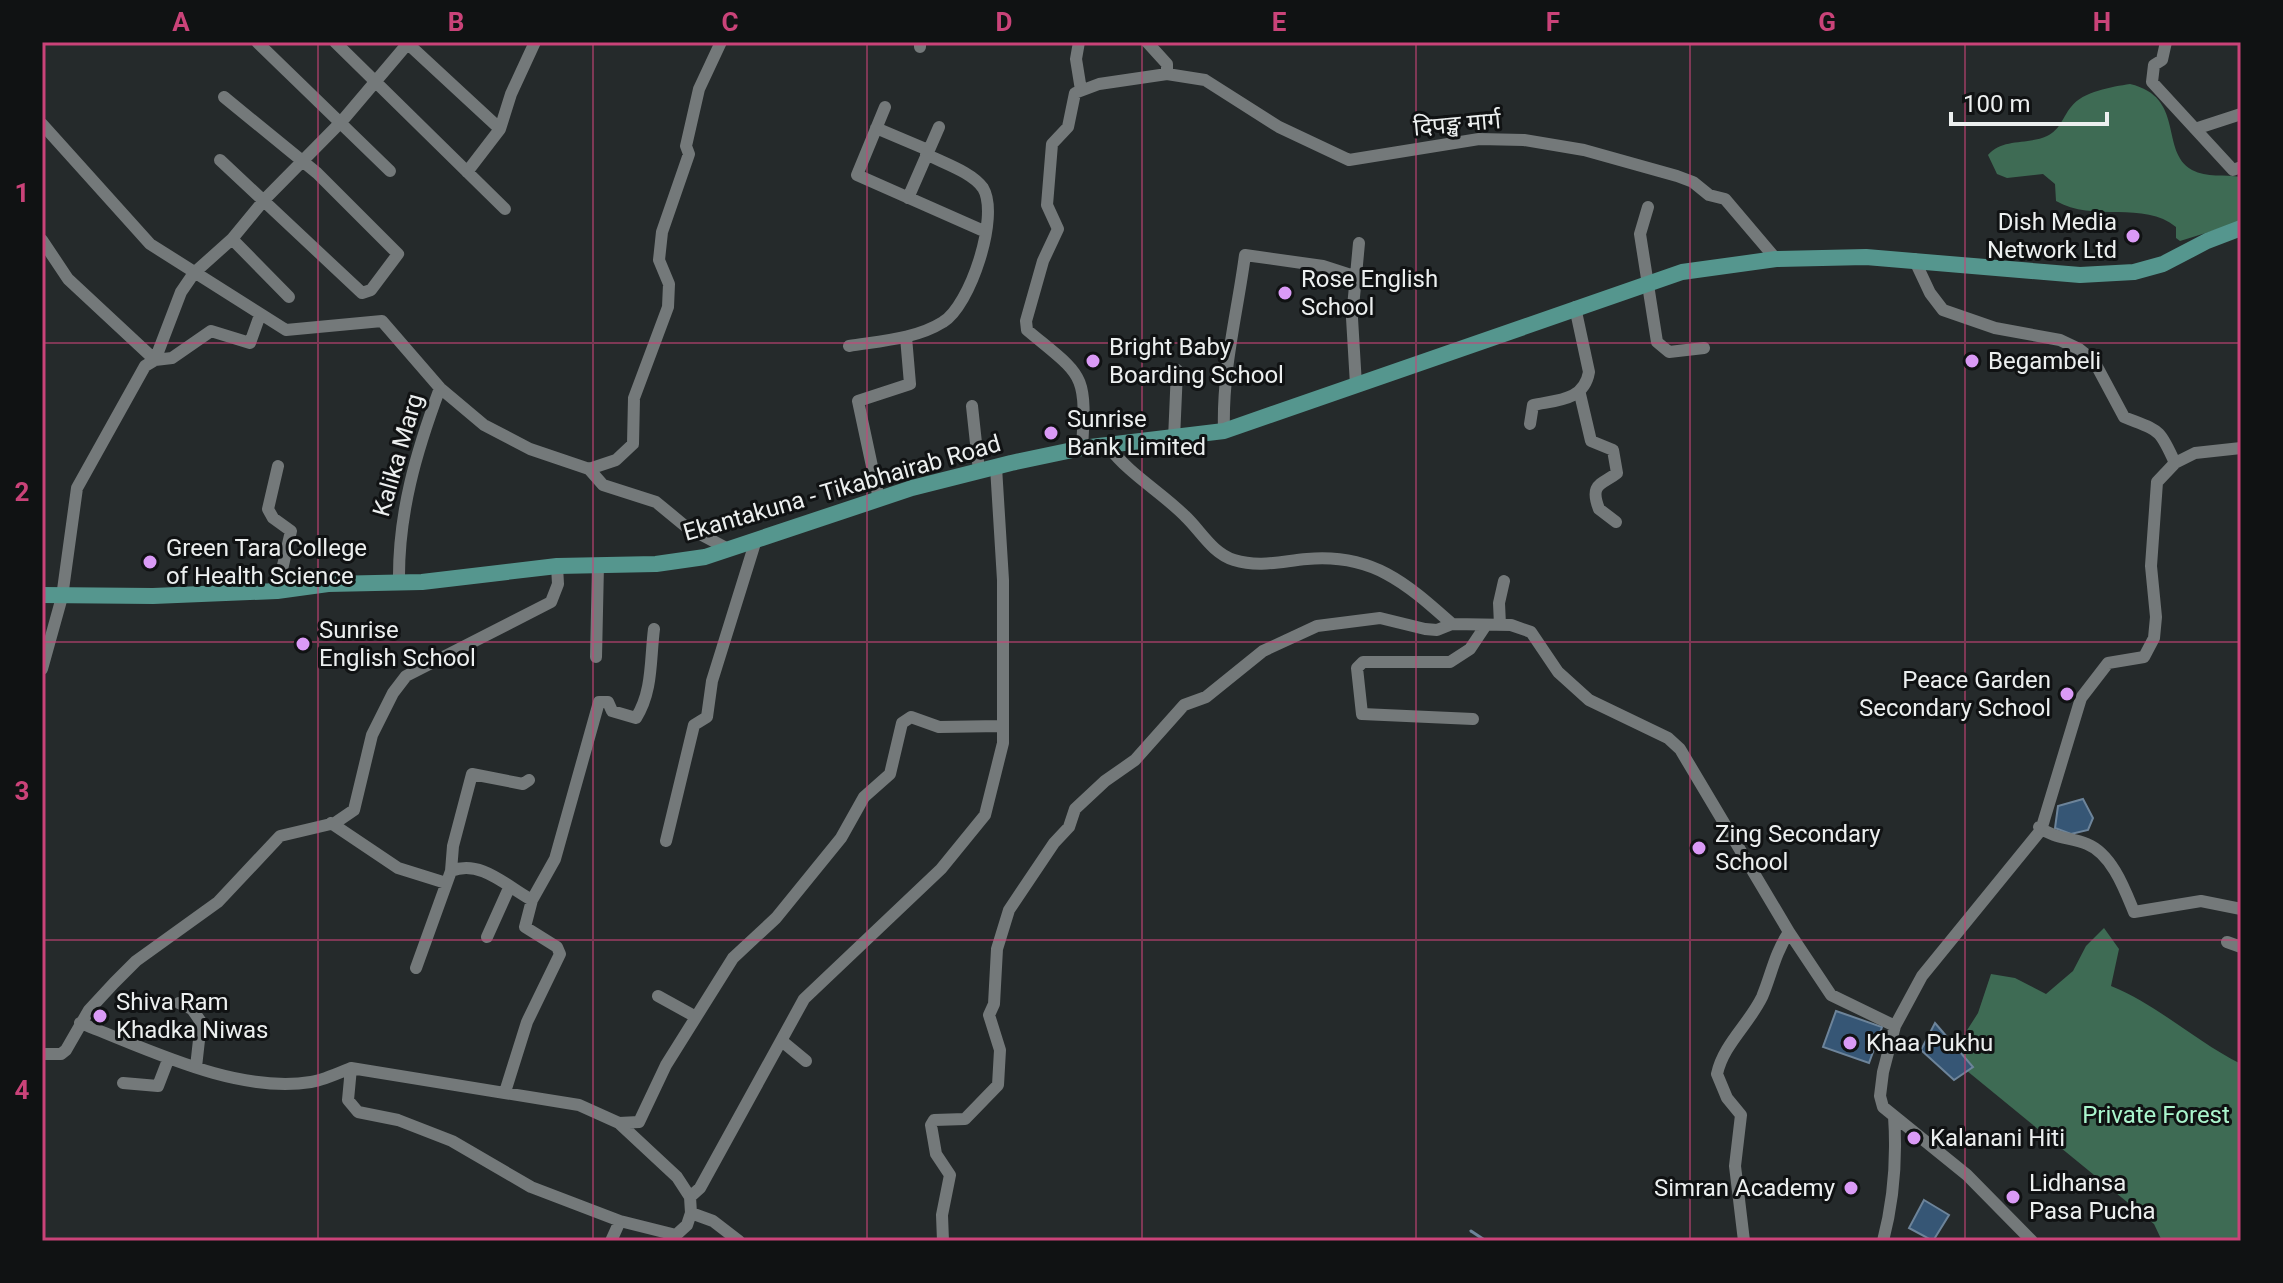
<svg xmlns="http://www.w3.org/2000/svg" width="2283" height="1283" viewBox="0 0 2283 1283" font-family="Roboto,'Noto Sans Devanagari',sans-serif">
  <rect width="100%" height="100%" fill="#252a2b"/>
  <path fill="#3e6b54" d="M2130 84C2186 97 2159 151 2192 170 2207 178 2224 174 2241 177V222L2180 241 2176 238V227C2144 200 2093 223 2056 201L2055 184 2043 174 2007 178 1997 174 1988 155C2002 138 2028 145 2047 136 2061 129 2062 118 2071 107 2083 91 2112 87 2130 84Z
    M2104 928 2119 949 2111 986C2158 1005 2195 1041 2241 1064V1241H2162L2154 1224 1950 1057 1978 1013 1991 974 2015 978 2046 994 2073 971 2086 946Z"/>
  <path fill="#365675" stroke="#6d849a" stroke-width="2" d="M2083 799 2093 818 2088 830 2071 834 2055 828 2058 806Z
    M1836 1011 1882 1027 1869 1063 1823 1047Z
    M1935 1023 1973 1067 1954 1080 1921 1050Z
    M1924 1200 1949 1215 1933 1241 1909 1228Z"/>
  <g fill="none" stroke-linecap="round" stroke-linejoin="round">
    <path stroke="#6d849a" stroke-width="3" d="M1471 1231 1486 1241"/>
    <path stroke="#74797a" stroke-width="12" d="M257 42 390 171
      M335 42 505 209
      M406 42 500 129
      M920 42V47
      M1079 42 1076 59 1081 90
      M1147 42 1167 64V74L1205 80 1279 127 1349 160 1479 139 1524 140 1584 150 1677 176 1693 182 1709 195 1725 199 1776 259
      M2166 42 2162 60 2154 65 2152 82 2233 170 2241 167
      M885 107 857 175 986 232
      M42 124 150 244 286 330 382 321 440 388 484 425 530 449 589 469 603 485 656 502 685 526 730 550
      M876 128 928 150
      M2198 128 2241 114
      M220 160 362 293 371 290 398 254 317 173 224 97
      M467 172 500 129 511 94 535 42
      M908 198 939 127
      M1648 207 1640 234 1657 342 1669 352 1704 348
      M232 239 289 297
      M42 240 68 279 155 360 181 292 194 273 232 239 265 199 342 121 409 42
      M1914 259 1930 293 1943 310 1995 328 2060 340 2079 349 2094 361 2124 417C2159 431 2159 427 2175 463
      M849 346C880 341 916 339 943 322 970 306 1000 216 983 188 972 172 943 163 926 154
      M1356 385 1352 318 1359 243
      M1580 394 1591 441 1613 450 1617 473C1602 485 1589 483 1599 509L1616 522
      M972 406 979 471
      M1530 424 1533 405C1557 400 1584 401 1589 372L1575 307
      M1224 431C1222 370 1237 315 1245 255L1323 266 1354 276
      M1174 439 1177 370
      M1108 446C1130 475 1160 491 1185 516 1201 531 1212 553 1234 560 1260 568 1282 561 1307 559 1373 553 1407 584 1452 624L1511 625 1531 632 1558 672 1589 700 1668 738 1680 749 1789 932 1831 995 1895 1026
      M1082 448C1087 371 1083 377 1027 330L1026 321 1043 261 1058 229 1047 205 1052 144 1068 127 1075 93 1099 84 1167 74
      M589 469 616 460 633 444 634 398 668 307 669 284 659 260 662 232 689 154 686 146 699 89 721 42
      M879 499 858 401 910 384 906 337
      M399 582C398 514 416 452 440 388
      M277 591 291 531 273 518 268 509 278 466
      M1500 625 1499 603 1504 581
      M596 657 598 565
      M42 669 62 597 77 488 145 366 155 360 172 358 211 331 250 343 260 315
      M1473 719 1362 714 1357 668 1363 662H1450L1470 649 1486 625
      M331 823 398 868 446 883
      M2039 827C2055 839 2070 837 2087 844 2112 854 2125 890 2134 912L2201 901 2241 909
      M666 841 694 725 707 717 712 681 755 543
      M451 871 453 846 472 774 523 784 529 780
      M487 937 509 888
      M2227 942 2241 947
      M416 968 451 871C481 859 506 886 532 900L555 859 599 702H608L612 711 636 718C653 691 650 660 654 629
      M658 996 696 1017
      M179 1003 192 1009 201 1022 196 1067
      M80 1023C148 1049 236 1094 311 1082 324 1080 339 1073 351 1068L348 1100 358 1112 398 1120 452 1141 531 1187 620 1221 676 1235 687 1225 691 1213
      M783 1042 806 1061
      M42 1054H61L66 1050 89 1010 114 983 136 961 218 902 280 836 335 823 354 810 372 735 393 693 406 676 551 602 558 584 557 566
      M351 1068 579 1105 619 1123 677 1177 690 1197 691 1213 713 1221 739 1241
      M123 1083 158 1086 168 1060
      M505 1092 527 1022 560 954 557 947 525 927 532 900
      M619 1123 639 1122 666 1065 733 958 776 918 841 838 864 797 890 774 902 723 911 717 939 727 1001 726
      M690 1197 700 1188 804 999 941 869 985 815 1003 743V580L996 467
      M611 1241 620 1221
      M943 1241 942 1215 950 1175 936 1154 931 1125 934 1120 965 1119 998 1085 1000 1050 989 1015 994 1004 997 949 1009 910 1054 843 1069 827 1075 809 1105 781 1135 760 1184 705 1206 697 1263 651 1317 626 1380 618 1425 629 1437 630 1452 624
      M1744 1241 1735 1166 1741 1115 1727 1098 1717 1074C1723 1045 1749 1024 1762 997 1772 973 1774 955 1789 932
      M1883 1241C1894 1199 1897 1159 1894 1116
      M2032 1241 1967 1175 1883 1107 1880 1096 1883 1072 1895 1026 1922 976 2041 830 2081 698 2108 663 2144 657 2154 638 2156 617 2151 566 2157 482 2175 463 2195 453 2241 448"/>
    <path stroke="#55968e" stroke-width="16" d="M42 595 153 596 277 591 328 584 422 582 557 566 656 564 705 557 912 488 1011 463 1082 448 1224 431 1682 272 1776 259 1866 257 2080 275 2134 272 2163 264 2207 241 2241 228"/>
  </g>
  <path fill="none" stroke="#ca4379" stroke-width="2" stroke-opacity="0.55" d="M318 42V1241M593 42V1241M867 42V1241M1142 42V1241M1416 42V1241M1690 42V1241M1965 42V1241M42 343H2241M42 642H2241M42 940H2241"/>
  <g fill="#da9af6" stroke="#101213" stroke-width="3">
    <circle cx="2133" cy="236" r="8"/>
    <circle cx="1285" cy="293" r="8"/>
    <circle cx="1093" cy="361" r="8"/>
    <circle cx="1972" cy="361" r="8"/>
    <circle cx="1051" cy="433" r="8"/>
    <circle cx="150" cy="562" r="8"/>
    <circle cx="303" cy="644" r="8"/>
    <circle cx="2067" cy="694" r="8"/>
    <circle cx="1699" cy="848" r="8"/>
    <circle cx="100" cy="1016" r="8"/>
    <circle cx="1850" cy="1043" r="8"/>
    <circle cx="1914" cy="1138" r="8"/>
    <circle cx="1851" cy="1188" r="8"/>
    <circle cx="2013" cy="1197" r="8"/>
  </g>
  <g text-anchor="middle" stroke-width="6" stroke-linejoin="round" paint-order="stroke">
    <g font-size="24" fill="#ecefef" stroke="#101213">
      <text transform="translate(1457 124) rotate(-5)" y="8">दिपङ्ख मार्ग</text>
      <text transform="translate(398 455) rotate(-74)" y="8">Kalika Marg</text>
      <text transform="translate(842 488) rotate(-16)" y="8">Ekantakuna - Tikabhairab Road</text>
    </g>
    <g font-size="24" fill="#ecefef" stroke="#101213" text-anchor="start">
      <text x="2117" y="230" text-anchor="end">Dish Media<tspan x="2117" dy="28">Network Ltd</tspan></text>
      <text x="1301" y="287">Rose English<tspan x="1301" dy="28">School</tspan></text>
      <text x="1109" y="355">Bright Baby<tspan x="1109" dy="28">Boarding School</tspan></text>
      <text x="1988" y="369">Begambeli</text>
      <text x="1067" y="427">Sunrise<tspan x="1067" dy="28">Bank Limited</tspan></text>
      <text x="166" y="556">Green Tara College<tspan x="166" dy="28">of Health Science</tspan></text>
      <text x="319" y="638">Sunrise<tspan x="319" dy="28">English School</tspan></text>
      <text x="2051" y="688" text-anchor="end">Peace Garden<tspan x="2051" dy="28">Secondary School</tspan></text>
      <text x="1715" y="842">Zing Secondary<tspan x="1715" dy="28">School</tspan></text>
      <text x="116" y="1010">Shiva Ram<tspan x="116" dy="28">Khadka Niwas</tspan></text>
      <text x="1866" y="1051">Khaa Pukhu</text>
      <text x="1930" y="1146">Kalanani Hiti</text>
      <text x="2029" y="1191">Lidhansa<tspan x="2029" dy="28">Pasa Pucha</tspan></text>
      <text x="1835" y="1196" text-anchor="end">Simran Academy</text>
    </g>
    <g font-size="24" fill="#aaf6cd" stroke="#101213">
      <text x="2156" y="1123">Private Forest</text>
    </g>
  </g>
  <rect width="2283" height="1283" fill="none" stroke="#101213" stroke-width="88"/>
  <path d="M1951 112v12h156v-12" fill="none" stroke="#ecefef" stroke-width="4"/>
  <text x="1963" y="112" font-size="24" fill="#ecefef" stroke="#101213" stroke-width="6" paint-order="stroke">100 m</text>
  <rect x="44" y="44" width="2195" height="1195" fill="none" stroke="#ca4379" stroke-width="3"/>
  <g font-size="26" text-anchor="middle" font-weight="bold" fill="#ca4379">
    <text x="181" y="31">A</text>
    <text x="456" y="31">B</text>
    <text x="730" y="31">C</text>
    <text x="1004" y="31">D</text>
    <text x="1279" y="31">E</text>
    <text x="1553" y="31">F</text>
    <text x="1827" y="31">G</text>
    <text x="2102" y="31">H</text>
    <text x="22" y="202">1</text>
    <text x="22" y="501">2</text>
    <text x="22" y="800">3</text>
    <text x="22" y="1099">4</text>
  </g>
</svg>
